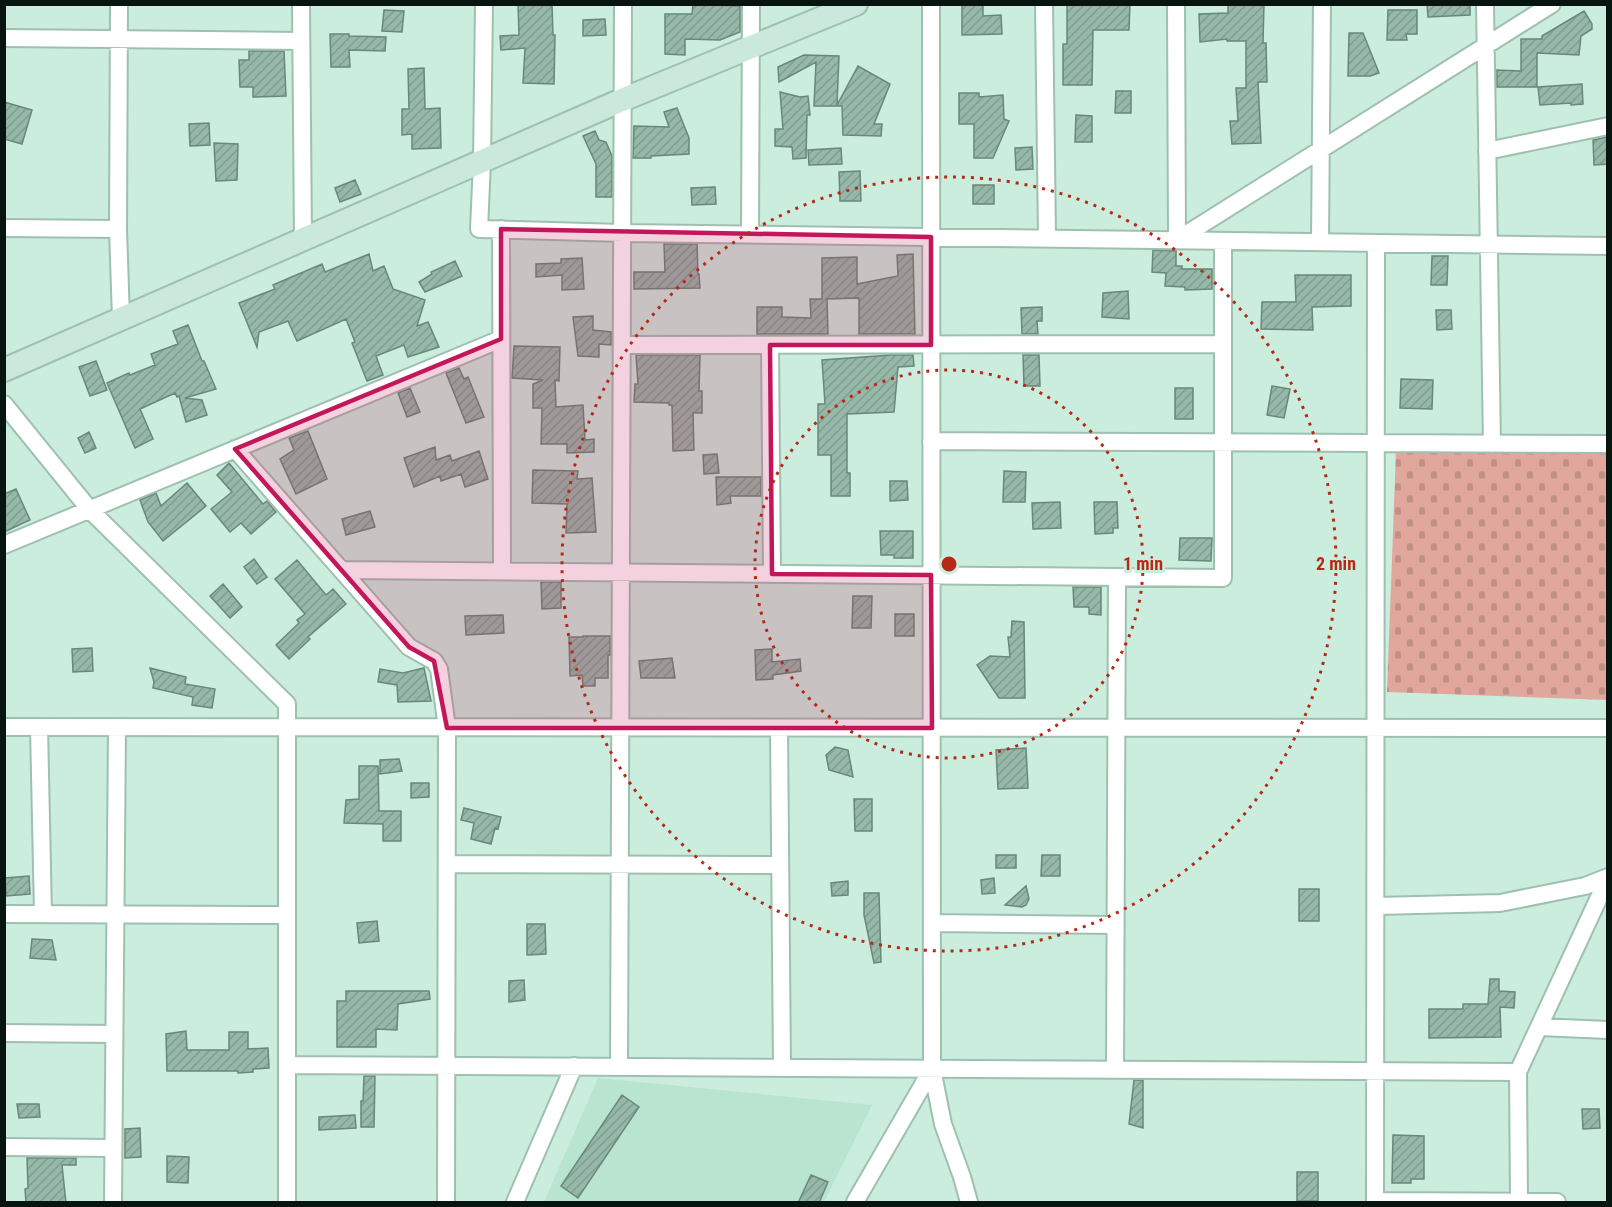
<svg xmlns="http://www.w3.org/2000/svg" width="1612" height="1207" viewBox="0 0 1612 1207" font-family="'Roboto Condensed',sans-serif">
  <defs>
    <pattern id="cemetery-stones" width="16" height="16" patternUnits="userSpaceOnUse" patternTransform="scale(1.5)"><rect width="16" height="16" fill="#e1a79c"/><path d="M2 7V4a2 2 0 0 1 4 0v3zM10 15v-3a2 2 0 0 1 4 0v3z" fill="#c08f85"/></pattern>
    <pattern id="building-hatch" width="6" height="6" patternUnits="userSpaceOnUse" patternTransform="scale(1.5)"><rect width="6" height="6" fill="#96b8a8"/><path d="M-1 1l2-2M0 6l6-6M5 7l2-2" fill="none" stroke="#809d8f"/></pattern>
  </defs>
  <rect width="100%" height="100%" fill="#cbeddd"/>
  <path fill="#b9e4d0" d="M598 1078 872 1105 824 1202H544Z"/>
  <path fill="url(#cemetery-stones)" d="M1396 451 1607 454V700L1387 692Z"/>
  <path fill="url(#building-hatch)" stroke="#688879" stroke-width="1.5" d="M518 4H552L553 35H555L554 84 523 83 525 48 501 50 500 36 519 35Z
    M693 4 740 6V32L720 40 685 39V55L665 54V14H692Z
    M962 4H983V16L1001 15 1002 34 962 35Z
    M1067 4H1130L1129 30H1093L1092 85H1063V44H1067Z
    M1228 4H1264L1263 43H1266L1267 82H1258L1261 143 1232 144 1230 121H1238L1236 88H1246V41H1227V39L1200 42 1199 14 1228 13Z
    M1427 4H1470V15L1428 17Z
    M384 10 404 11 402 32 382 31Z
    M1388 10H1417V34H1406L1407 40H1387Z
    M1584 11 1592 24V29L1581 36 1579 55 1537 53V87H1497V70L1521 71V39H1542V36Z
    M605 19 606 35 583 36V20Z
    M1349 33H1363L1379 73 1370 76H1348Z
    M330 34H349V36L386 37 385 51 349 50 350 67H331Z
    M249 51H284L286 96 253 97V87H240L239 60H249Z
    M804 55 839 56 837 105 858 66 890 84 874 124H882L881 136 843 135 842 106H814L816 62 779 82 778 67Z
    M424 68 425 109 440 108 441 148 412 149V134L402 135V109H409L408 69Z
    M1582 84 1583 104 1571 105V103L1540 105 1538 87Z
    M1116 91H1131V113H1115Z
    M780 92 800 97 808 96 810 115H807L806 158 793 159 792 147 775 146V129H783Z
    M959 93H979V97L1003 95 1004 119 1009 121 993 158H974V124H959Z
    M4 102 32 110 22 144 4 139Z
    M677 108 689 138V154L651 156V158H633L634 126 669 127 664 112Z
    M1076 115 1092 116V142H1075Z
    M209 123 210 145 190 146 189 124Z
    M595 131 599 140 606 142 612 156V197H596V164L583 136Z
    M1608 137V164L1594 165 1593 140Z
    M214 143 238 144 237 180 216 181Z
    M1032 147 1033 169 1016 170 1015 148Z
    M841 148 842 164 809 165 808 150Z
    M860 171 861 201H840L839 172Z
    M355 180 361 194 340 202 335 188Z
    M973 185H994V204H973Z
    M715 187 716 204 692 205 691 188Z
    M664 244H697L698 274H699L700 288 634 289V272H665Z
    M1153 250 1176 251V266H1182V269H1212V289L1185 290V287L1165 286 1166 273 1152 272Z
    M369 254 373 271 384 266 393 289 425 300 417 326 428 322 439 347 408 357 404 345 376 356 383 375 367 381 352 343 355 342 346 319 297 341 288 321 259 332 257 347 239 303 275 289 273 285 322 264 325 272Z
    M913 254 915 334H859V298L827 299 828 334H757V307H782V317L811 318 810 299H822V258L857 257V284L898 276 897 255Z
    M1432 256H1448L1447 285H1431Z
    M582 258 584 289 562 290V275L536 277V264L561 263V259Z
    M455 261 462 276 425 292 419 282 432 274 431 272Z
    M1295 275H1351V306L1312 307 1313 330 1261 329 1262 302H1296Z
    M1128 291 1129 319 1102 317 1103 293Z
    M1042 307V321H1037L1038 334H1022L1021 308Z
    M1436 310H1451L1452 329 1437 330Z
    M593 316V330L611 332V345L599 344V357L578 356 573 317Z
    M188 325 202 361H204L216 389 185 398 202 400 207 415 186 422 179 396 177 397 175 393 140 409 153 439 135 448 107 383 129 373 130 375 155 365 151 354 178 344 173 331Z
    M514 346 560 347 559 381 555 380 556 407 583 405 585 440 594 439V452L567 453V444H541L542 408H533V384L543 380 512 378Z
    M636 355H700L699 391H702V413H693L694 450 673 451 672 405H669V403L634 402 635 384H638Z
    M891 355H913L914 366 898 367 894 412 847 414V473H850V496H831V455H818V404H825L822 360Z
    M1023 355H1039L1040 386H1024Z
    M96 361 107 390 90 396 79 367Z
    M459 368 464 379 468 377 484 417 466 423 446 373Z
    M1401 379 1433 380 1432 409 1400 408Z
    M1272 386 1290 389 1284 418 1267 415Z
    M410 388 420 412 407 417 398 393Z
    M1175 388H1193V419H1175Z
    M308 431 327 479 296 494 280 459 294 450 289 438Z
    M89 432 96 448 85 453 78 438Z
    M435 447 436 460 450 455 452 461 479 451 488 479 465 487 461 474 441 481 440 476 414 487 404 458Z
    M717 454 719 473 704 474 703 455Z
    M229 463 263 504 267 501 276 512 251 534 241 523 230 532 211 509 232 492 217 475Z
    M533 470 578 471 577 479 592 478 596 532 566 533 567 504 532 503Z
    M1004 471 1026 472 1025 502H1003Z
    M716 477H761V496H730L731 503 717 505Z
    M890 481H907L908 500 890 501Z
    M187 483 206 506 163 541 148 522 140 500 156 493 161 506Z
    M16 489 30 520 4 532V494Z
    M1060 502 1061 528 1033 529 1032 503Z
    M1094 502H1117L1118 528H1113V533L1095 534Z
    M370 511 375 527 346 535 342 519Z
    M880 531H913V558H894V555H881Z
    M1180 538H1212L1211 561 1179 560Z
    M254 559 267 577 257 584 244 567Z
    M297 560 326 595 333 589 346 604 308 637 310 639 289 659 276 645 299 623 297 620 305 614 275 579Z
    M541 582H561V608L542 609Z
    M223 584 242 607 230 618 210 596Z
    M1073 587H1101V615L1089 614V607H1074Z
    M853 596H872L871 628H852Z
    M895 614H914V636H895Z
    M503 615 504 633 466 635 465 616Z
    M1012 621 1024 622 1025 698H999L977 665 990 656 1010 657 1008 637H1011Z
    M583 636H610V655H608V678H595V686H583L582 675 570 676 569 637H583Z
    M92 648 93 671 73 672 72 649Z
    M772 649V662L800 659 801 671 773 675V679L756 680 755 650Z
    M672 658 675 678H641L639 661Z
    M150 668 186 677 185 684 215 689 212 708 192 705 193 697 153 688 154 682Z
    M424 668 431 701 398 702 397 685 378 682 380 669 403 673Z
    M835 747 848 750 853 777 829 770 826 755Z
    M1026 748 1028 788 998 789 996 750Z
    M399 759 402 771 380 774V760Z
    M359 766H378L379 811H401V841H383V824L344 823 346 800 359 799Z
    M411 783H429V797L411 798Z
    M854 799H872V831H855Z
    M464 808 501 817 498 829 495 828 491 844 471 839 474 823 461 820Z
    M996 855H1016V868H996Z
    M1042 855H1060V876H1041Z
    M29 876 30 894 6 896 5 878Z
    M994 878 995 893 982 894 981 880Z
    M848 881V895L832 896 831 883Z
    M1026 886 1029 899 1026 905 1022 907 1005 905Z
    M1299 889H1319V921H1299Z
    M864 893H879L881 962 874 963 864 915Z
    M377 921 379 941 359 943 357 923Z
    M527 924H545L546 954 527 955Z
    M32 939 52 940 56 960 30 958Z
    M1490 979H1499V991L1515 992 1514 1008 1500 1007 1501 1037 1429 1038V1009H1463V1004H1488Z
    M524 980 525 1000 509 1002V981Z
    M346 991H429L430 999 398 1004 397 1030 376 1029V1047H337V1001H346Z
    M186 1031 187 1050H229V1032H248V1049L268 1048 269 1068 253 1069V1072L238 1073V1071H167L166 1034Z
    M364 1076H375L374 1127H361V1101H363Z
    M1134 1080H1143V1128L1129 1124Z
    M622 1095 639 1107 578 1198 561 1186Z
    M17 1104H39L40 1117 19 1118Z
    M1582 1109H1599L1600 1128 1583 1129Z
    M355 1115 356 1128 319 1130V1117Z
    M140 1128 141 1157 125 1158V1129Z
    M1393 1135 1424 1136V1179H1411V1183H1392Z
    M167 1156 189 1157 188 1183 167 1182Z
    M27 1158H76V1165H62L66 1203H26L25 1189 28 1188Z
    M1297 1172H1318V1201H1297Z
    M811 1175 828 1182 819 1203H798Z"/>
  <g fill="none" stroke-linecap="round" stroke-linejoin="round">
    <g stroke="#9fc0b1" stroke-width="20">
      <path id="street" d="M119 4 118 229 121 319
        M301 4 303 240
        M484 4 482 162 479 229 622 233 1608 246
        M931 4 932 1069 943 1124 962 1177 969 1202
        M1044 4 1047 238
        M1176 4 1177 240
        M1485 4 1492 444
        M4 38 301 41
        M1487 151 1608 126
        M4 228 118 229
        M501 229 502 571
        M750 234 751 4
        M1177 240 1552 4
        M1320 242 1322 4
        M622 345 1223 344
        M770 345 772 574
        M4 404 90 510 287 704V1202
        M931 441 1608 444
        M235 449 409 647 434 661 439 669 447 728 446 1202
        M4 545 501 339
        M342 570 1223 578V241
        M4 727 1608 728
        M39 727 43 914
        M779 728 782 1068
        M447 864 780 865
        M1376 906 1500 903 1585 886 1608 877
        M4 914 287 915
        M932 923 1115 925
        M1539 1027 1608 1030
        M4 1033 114 1034
        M287 1065 1518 1072
        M619 1067 623 4
        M1115 1070 1117 577
        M4 1147 113 1148
        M1375 1201 1557 1202
        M113 1202 117 727
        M515 1202 574 1066
        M855 1202 932 1069
        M1375 1202 1376 243
        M1519 1202 1518 1072 1608 878"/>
    </g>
    <g stroke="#9fc0b1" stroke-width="26">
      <path id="secondary" d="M4 370 622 100 856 4"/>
    </g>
    <use href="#street" stroke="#fff" stroke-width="16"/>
    <use href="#secondary" stroke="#cae8dc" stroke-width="22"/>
  </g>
  <path fill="#c2185b" fill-opacity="0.2" stroke="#c2185b" stroke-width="4.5" stroke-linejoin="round" d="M501 229 931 237V345H770L772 574 931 575 932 728H447L434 661 409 647 235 449 501 339Z"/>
  <g fill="none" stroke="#b62917" stroke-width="3" stroke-dasharray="3 6">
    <circle cx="949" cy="564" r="194"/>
    <circle cx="949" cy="564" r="387"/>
  </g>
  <circle cx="949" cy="564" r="9" fill="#b62917" stroke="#cbeddd" stroke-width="3"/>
  <g font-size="18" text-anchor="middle" font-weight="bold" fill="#b62917" stroke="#cbeddd" stroke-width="6" stroke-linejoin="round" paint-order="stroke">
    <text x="1143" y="570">1 min</text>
    <text x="1336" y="570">2 min</text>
  </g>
  <rect width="1612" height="1207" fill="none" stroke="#08140f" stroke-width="12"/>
</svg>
